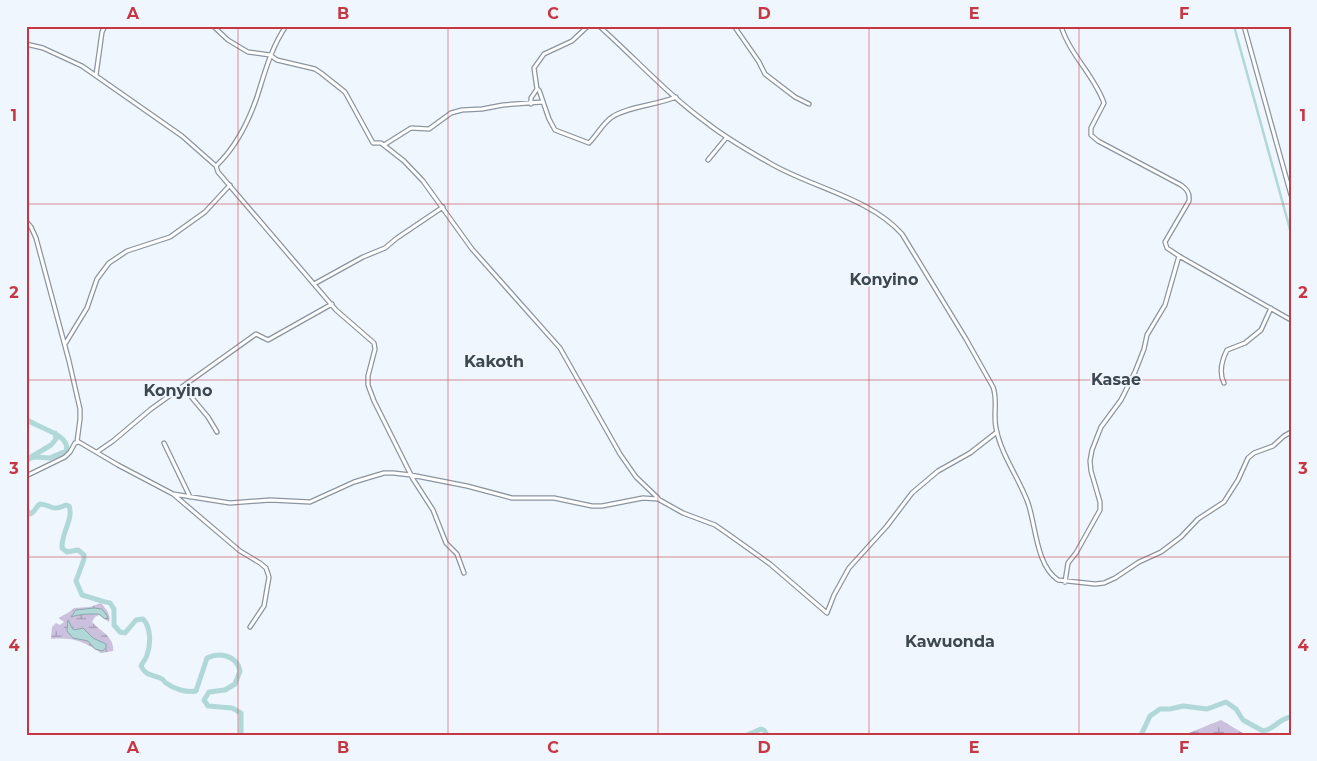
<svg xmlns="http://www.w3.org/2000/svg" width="1317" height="761" viewBox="0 0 1317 761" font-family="Montserrat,sans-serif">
  <defs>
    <pattern id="wetland-marsh" width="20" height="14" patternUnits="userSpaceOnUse" patternTransform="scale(1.25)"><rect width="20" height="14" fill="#cbc0dd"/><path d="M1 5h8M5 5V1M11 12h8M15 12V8" fill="none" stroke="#a59db4"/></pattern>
  </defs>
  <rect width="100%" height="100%" fill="#eff6fd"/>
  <path fill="url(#wetland-marsh)" d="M101 603C106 609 111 614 109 622L99 615 95 617 92 622C100 631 115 637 113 651L101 653C83 641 73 637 51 639L52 627 56 623 60 625 64 622 59 618C64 614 70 613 74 608L90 607Z
    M1221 720 1246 735H1184Z"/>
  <path fill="#b1d8d9" stroke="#8aa7a9" d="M94 608 102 609 108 617 105 619 99 614C89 614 80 614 71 617L76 610Z
    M68 620 72 628 74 630 83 628 93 638 106 644V648L102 651 95 649 88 641 73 638 67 631Z"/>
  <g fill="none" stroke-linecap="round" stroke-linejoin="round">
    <path stroke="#b1d8d9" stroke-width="2.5" d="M1234 26 1291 233"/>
    <path stroke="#b1d8d9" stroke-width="5" d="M26 419C37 428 72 435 66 451L50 458 34 457 26 460
      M31 457 51 445 56 439 55 433
      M26 509 30 514C36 512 35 507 40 504 53 505 50 512 66 505L69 506C74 519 61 533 62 548L67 552 78 550 84 555V559L76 581 82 595C90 597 102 602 110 603L114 609V625L120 632 125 633 136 620 143 619C151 627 151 644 147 655 146 659 143 662 141 666 146 676 151 674 160 678 165 680 162 680 166 683 174 689 187 693 196 691L207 658C219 652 237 655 240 671L235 684 225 690 209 692 204 700 208 706 232 708 241 713V735
      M747 735 761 729 764 730 767 735
      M1141 735 1150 716 1160 709H1170L1183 706 1207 709 1226 702 1236 709 1243 720 1263 731C1274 730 1279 718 1291 717"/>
    <g stroke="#8b95a0" stroke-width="5.5">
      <path id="minor" d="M213 26 228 40 248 52 270 55 277 60 315 69 321 73 345 92 373 143H381L390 150 404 161 423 181 472 249 560 348 620 454 636 477 658 498
        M588 26 572 41 544 54 534 68 537 89 539 90 549 119 555 130 589 143C597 135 603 123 612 117 626 107 657 105 676 97
        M599 26C635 58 668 95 707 123 726 138 747 150 768 162 809 187 869 197 902 234L966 339 993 387C998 400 993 414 996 428 1001 455 1019 478 1028 503 1036 526 1036 565 1058 580L1095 584 1104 583 1115 578 1139 562 1161 552 1181 537 1198 519 1224 502 1238 480 1248 458 1254 453 1273 446 1284 436 1291 432
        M734 26 759 62 765 74 795 97 809 104
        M1061 26C1070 55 1094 75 1104 103L1091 128V135L1098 141 1181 185C1187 189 1190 193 1189 201L1165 242 1167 248 1179 256 1165 305 1147 335 1144 349 1135 372 1121 400 1101 427 1092 450 1090 461 1091 471 1100 502V510L1076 553 1068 563 1065 582
        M1244 26 1291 195
        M26 44 43 48 82 66 182 136 216 166C236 147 248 123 257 97 265 72 271 48 286 26
        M96 75 102 32 105 26
        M531 104V98L537 89
        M384 145 411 128 429 129 451 113 462 110 482 109 503 105 542 102
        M708 160 727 137
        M216 166 218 172 336 310 374 343 375 349 368 376V385L374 401 413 479 433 510 446 543 457 554 464 573
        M26 221 31 227 36 238 69 361 80 409V419L77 442
        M1179 256 1291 320
        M314 284 363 257 385 248 397 238 443 207
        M65 344 87 308 97 279 109 263 127 251 170 237 205 212 230 185
        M1224 383C1219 373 1222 360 1227 350L1245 343 1261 330 1271 308
        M183 387 208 417 217 432
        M164 443 190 497
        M97 452 113 441 151 409 256 334 268 340 332 304
        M26 476 65 457 70 452 75 443 79 442 118 465 173 494 230 503 270 500 310 502 354 482 384 473H393L411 475 467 486 512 498H554L592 506H602L643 498 658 499 683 513 715 525 728 534 770 564 827 613 834 595 849 568 887 526 912 493 938 471 970 453 997 432
        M173 494 240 551 260 563 266 568 269 577 264 606 250 627"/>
    </g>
    <use href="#minor" stroke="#fff" stroke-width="3"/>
  </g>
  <path fill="none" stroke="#c73743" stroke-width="1" stroke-opacity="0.55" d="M238 26V735M448 26V735M658 26V735M869 26V735M1079 26V735M26 204H1291M26 380H1291M26 557H1291"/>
  <g text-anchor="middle" stroke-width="4" stroke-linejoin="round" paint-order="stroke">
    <g font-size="16" font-weight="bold" fill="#3d4750" stroke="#eff6fd">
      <text x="884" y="285">Konyino</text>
      <text x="494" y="367">Kakoth</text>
      <text x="1116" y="385">Kasae</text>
      <text x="178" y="396">Konyino</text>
      <text x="950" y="647">Kawuonda</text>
    </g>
  </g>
  <rect width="1317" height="761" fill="none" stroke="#eff6fd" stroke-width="55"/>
  <rect x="28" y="28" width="1262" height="706" fill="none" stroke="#c73743" stroke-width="2"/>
  <g font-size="16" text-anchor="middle" font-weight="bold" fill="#c73743">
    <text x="133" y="19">A</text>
    <text x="343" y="19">B</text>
    <text x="553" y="19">C</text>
    <text x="764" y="19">D</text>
    <text x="974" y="19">E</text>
    <text x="1184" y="19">F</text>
    <text x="14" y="121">1</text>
    <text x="1303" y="121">1</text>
    <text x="14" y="298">2</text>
    <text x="1303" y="298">2</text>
    <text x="14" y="474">3</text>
    <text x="1303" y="474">3</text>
    <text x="14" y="651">4</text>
    <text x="1303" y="651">4</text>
    <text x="133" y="753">A</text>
    <text x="343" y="753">B</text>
    <text x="553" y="753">C</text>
    <text x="764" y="753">D</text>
    <text x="974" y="753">E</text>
    <text x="1184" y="753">F</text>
  </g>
</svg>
